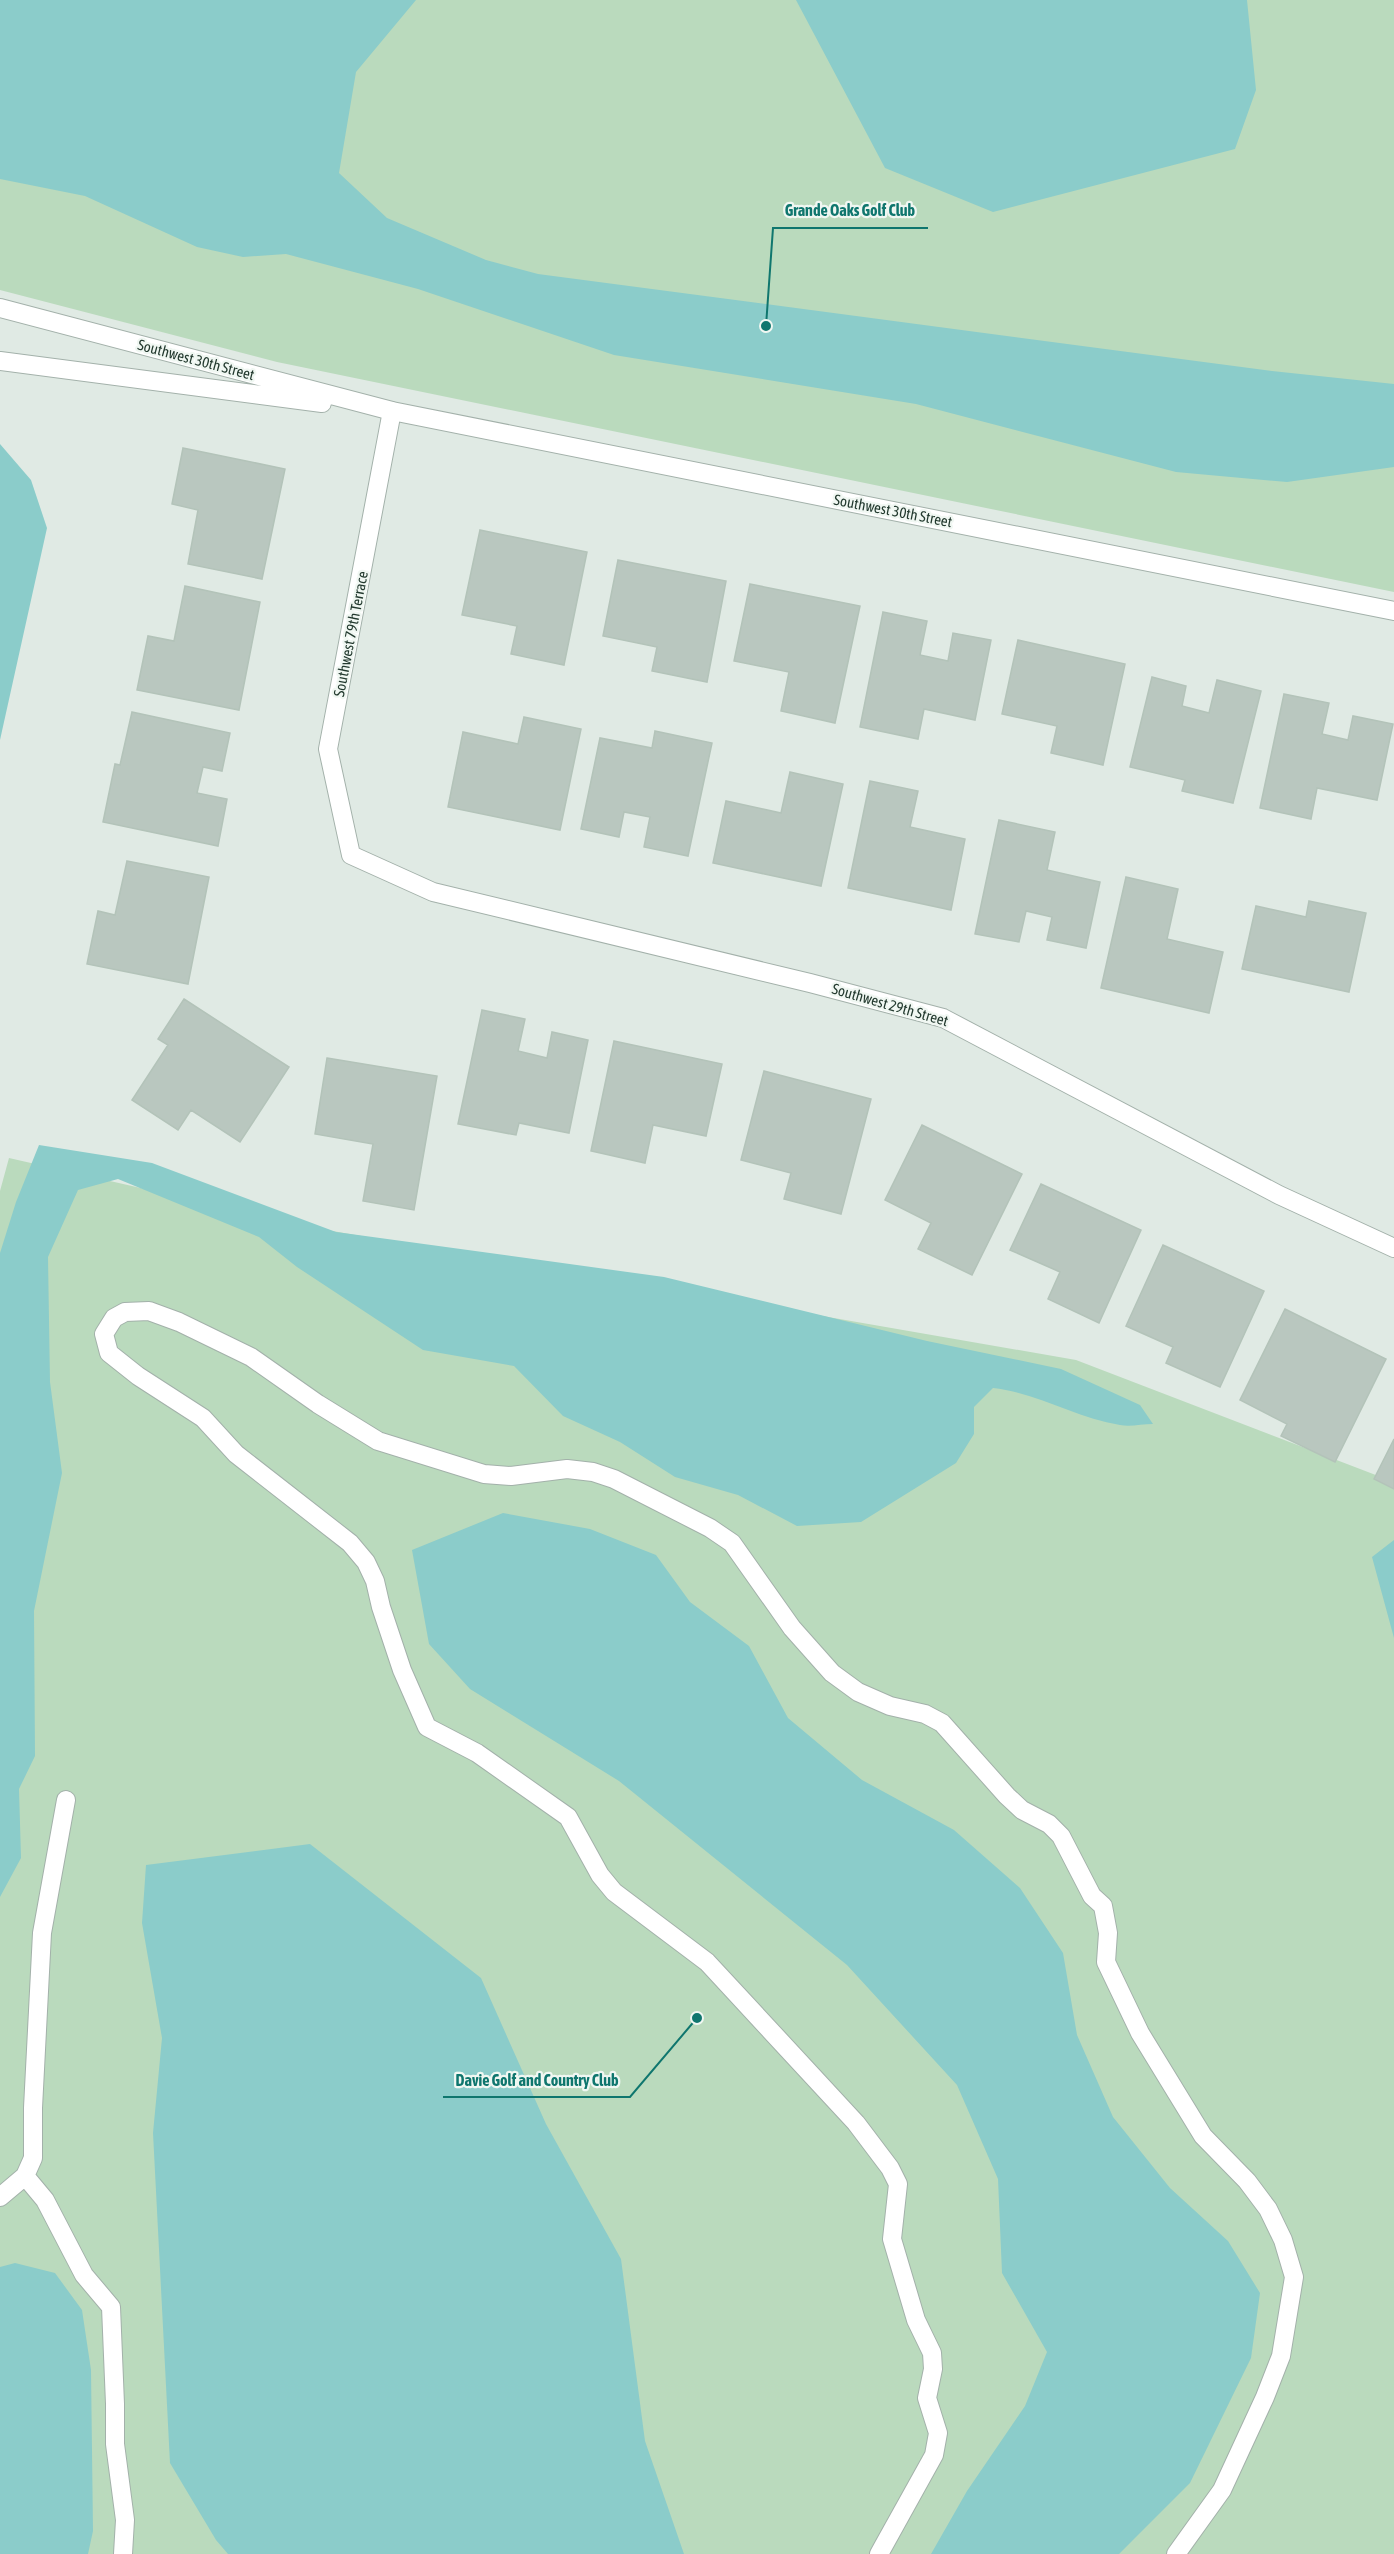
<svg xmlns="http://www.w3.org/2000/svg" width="1394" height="2554" viewBox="0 0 1394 2554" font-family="'Asap Condensed',sans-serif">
  <rect width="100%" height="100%" fill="#e0eae4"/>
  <path fill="#badabd" d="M0 0H1394V592L277 362 0 290Z
    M9 1158 321 1229 1076 1360 1394 1482V2554H0V1191Z"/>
  <path fill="#8bccca" d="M0 0H416L356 72 339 173 387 218 486 260 538 274 1272 371 1394 384V467L1287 482 1176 472 916 404 614 355 418 289 286 254 243 257 197 247 85 196 0 179Z
    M796 0H1247L1256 90 1235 149 993 212 885 168Z
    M0 444 31 480 47 528 0 740Z
    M39 1145 152 1163 336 1232 664 1277 927 1341 1061 1369 1140 1405 1153 1424C1142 1424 1130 1427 1120 1425 1076 1418 1037 1393 993 1388L974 1407V1434L956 1463 861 1522 797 1526 738 1495 675 1477 620 1442 563 1416 514 1366 423 1350 297 1267 259 1237 118 1179 78 1190 48 1257 50 1382 62 1473 34 1611 35 1756 19 1789 21 1858 0 1897V1253L16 1202Z
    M503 1513 590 1529 656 1555 690 1602 749 1646 788 1718 862 1780 954 1830 1020 1888 1063 1953 1077 2035 1113 2117 1170 2188 1228 2241 1260 2293 1251 2358 1190 2483 1119 2554H931L967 2491 1025 2406 1047 2352 1002 2273 998 2179 957 2085 847 1965 619 1781 470 1689 429 1644 412 1550Z
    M1394 1540V1638L1372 1557Z
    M310 1844 481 1978 546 2124 621 2259 645 2441 684 2554H228L216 2540 170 2463 153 2133 162 2038 142 1923 146 1865Z
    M15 2263 55 2273 82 2310 91 2370 93 2531 88 2554H0V2267Z"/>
  <path fill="#b9c7bf" stroke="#b3c3b9" stroke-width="1.5" d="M183 448 285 469 262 579 188 564 198 510 172 504Z
    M480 530 587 552 564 665 511 654 517 626 462 615Z
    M618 560 726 581 707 682 652 671 657 647 603 636Z
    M750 584 860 606 835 723 781 711 789 672 734 661Z
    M185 586 260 602 239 710 137 690 148 636 174 641Z
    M883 612 927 621 920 655 948 661 953 633 991 640 975 720 924 709 918 739 860 727Z
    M1018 640 1125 664 1103 765 1051 753 1057 726 1002 714Z
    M1152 677 1186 686 1182 706 1209 713 1217 680 1261 691 1233 803 1182 791 1185 780 1130 767Z
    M1284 694 1329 703 1322 734 1348 740 1353 716 1393 724 1377 800 1317 788 1311 819 1260 808Z
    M132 712 230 733 222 771 203 767 197 793 227 799 218 846 103 822 115 764 120 765Z
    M524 717 581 729 560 830 448 807 463 732 518 744Z
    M655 731 712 743 688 856 644 847 650 817 624 812 619 837 581 829 600 738 652 748Z
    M790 772 843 784 821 886 713 863 726 801 781 813Z
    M870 781 918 791 910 827 965 839 951 910 848 888Z
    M999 820 1055 832 1047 870 1100 882 1086 948 1047 940 1052 917 1026 911 1019 942 975 934Z
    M127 861 209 877 188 984 87 964 98 911 115 915Z
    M1126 877 1178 889 1167 939 1223 952 1209 1013 1101 988Z
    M1309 901 1366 913 1349 992 1242 969 1256 906 1306 917Z
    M184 999 289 1067 240 1142 191 1110 178 1130 132 1100 168 1045 158 1039Z
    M482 1010 525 1019 518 1051 547 1058 552 1032 588 1040 569 1133 519 1123 516 1135 458 1124Z
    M614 1041 722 1064 706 1136 653 1125 645 1163 591 1151Z
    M327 1058 437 1076 414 1210 363 1201 373 1144 315 1134Z
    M764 1071 871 1099 841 1214 784 1199 791 1173 741 1160Z
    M922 1125 1022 1174 972 1275 918 1249 931 1223 885 1200Z
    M1041 1184 1141 1230 1099 1323 1048 1299 1060 1272 1010 1250Z
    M1163 1245 1264 1291 1220 1387 1166 1363 1173 1347 1126 1326Z
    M1285 1309 1386 1359 1335 1462 1281 1436 1287 1424 1240 1400Z
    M1394 1439V1489L1374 1479Z"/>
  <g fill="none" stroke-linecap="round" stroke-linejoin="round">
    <g stroke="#a3b1aa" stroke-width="20">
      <path id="service" d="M25 2176 45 2200 84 2275 111 2307 115 2404V2444L125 2520 123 2554
        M0 2197 25 2176 33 2158V2108L42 1933 66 1800
        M879 2554 934 2455 938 2433 927 2398 933 2369 932 2353 916 2320 892 2239 898 2184 890 2168 856 2123 707 1962 614 1892 600 1875 568 1817 477 1753 427 1727 402 1670 381 1607 375 1581 366 1562 350 1543 236 1454 203 1418 138 1376 109 1353 104 1334 114 1318 125 1312 149 1311 179 1322 251 1357 318 1404 378 1441 484 1474 511 1476 567 1469 593 1472 614 1479 710 1528 732 1543 792 1628 832 1673 858 1692 890 1706 925 1714 942 1723 1007 1796 1022 1810 1049 1824 1061 1836 1092 1896 1103 1906 1108 1933 1106 1962 1140 2033 1203 2136 1247 2181 1268 2209 1283 2240 1294 2277 1281 2356 1265 2397 1222 2490 1176 2554"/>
    </g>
    <g stroke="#a3b1aa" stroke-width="20">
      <path id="minor" d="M392 411 328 749 351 855 433 892 810 983 943 1018 1279 1195 1394 1248"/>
    </g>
    <g stroke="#a3b1aa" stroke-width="20">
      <path id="tertiary" d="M0 308 392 411 1394 611
        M0 361 322 403"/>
    </g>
    <use href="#service" stroke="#fff" stroke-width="18"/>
    <use href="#minor" stroke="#fff" stroke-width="18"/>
    <use href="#tertiary" stroke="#fff" stroke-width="18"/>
  </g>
  <g text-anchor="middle" stroke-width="4.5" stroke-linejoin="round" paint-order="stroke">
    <g font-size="15" fill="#22392e" stroke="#f0f7f2">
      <text transform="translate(196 360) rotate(15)" y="5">Southwest 30th Street</text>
      <text transform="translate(893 511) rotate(11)" y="5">Southwest 30th Street</text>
      <text transform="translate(351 634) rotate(-79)" y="5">Southwest 79th Terrace</text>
      <text transform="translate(890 1005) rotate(16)" y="5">Southwest 29th Street</text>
    </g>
  </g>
  <path fill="none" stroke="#0f766e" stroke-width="2" d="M766 326L773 228H928M697 2018L630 2097H443"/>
  <g fill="#0f766e" stroke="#f0f7f2" stroke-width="2">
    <circle cx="766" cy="326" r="6"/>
    <circle cx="697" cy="2018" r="6"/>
  </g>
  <g font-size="16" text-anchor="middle" font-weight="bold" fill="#0f766e" stroke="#f0f7f2" stroke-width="4.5" stroke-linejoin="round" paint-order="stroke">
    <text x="850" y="216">Grande Oaks Golf Club</text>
    <text x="537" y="2086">Davie Golf and Country Club</text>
  </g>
</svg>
